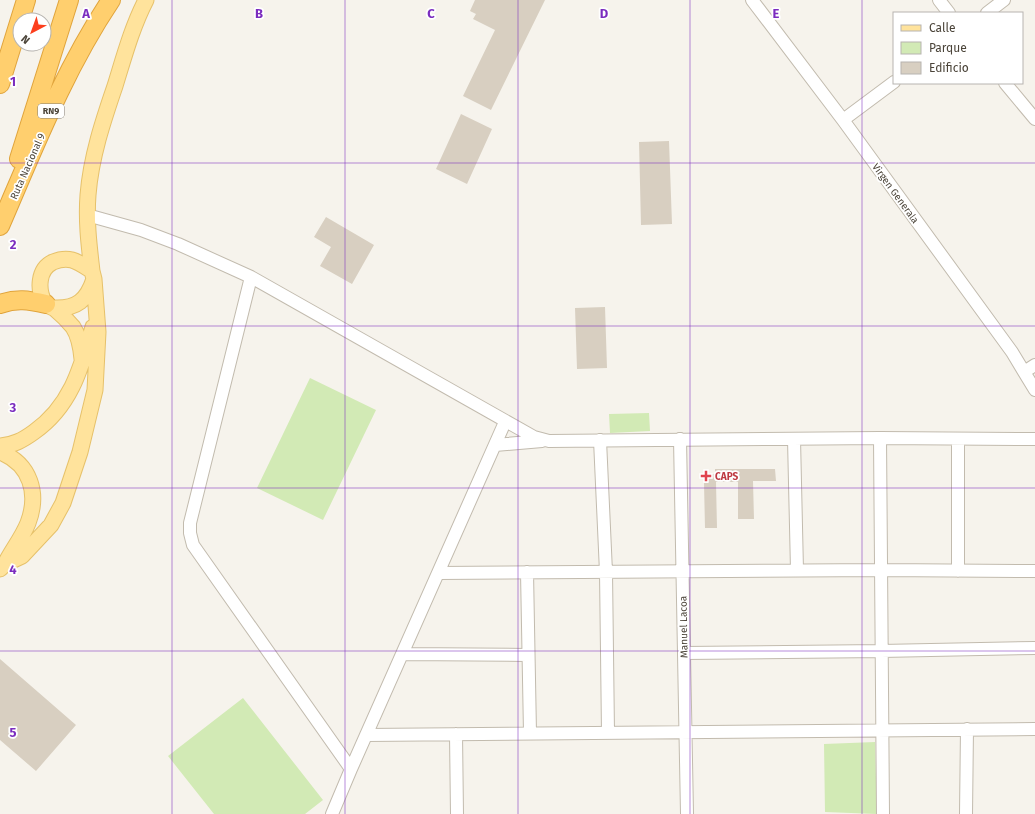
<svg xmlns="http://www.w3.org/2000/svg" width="1035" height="814" viewBox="0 0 1035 814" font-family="'Fira Sans',sans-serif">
  <rect width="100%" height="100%" fill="#f6f3ec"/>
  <path fill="#d2eab5" d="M310 378 376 410 323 520 257 488Z
    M649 413 650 431 610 433 609 414Z
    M243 698 323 800 305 814H214L168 756Z
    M875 742 877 814 825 812 824 744Z"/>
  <path fill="#d8cfc1" d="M475 0H545L491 110 463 96 495 30 473 19 476 14 470 11Z
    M461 114 492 129 467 184 436 169Z
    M669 141 672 224 641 225 639 142Z
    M326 217 374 245 352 284 320 266 331 247 314 237Z
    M605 307 607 368 577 369 575 308Z
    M715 469H775L776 481H753L754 519H738V482H716L717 528H705L704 483H708V474H715Z
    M0 659 76 725 36 771 0 740Z"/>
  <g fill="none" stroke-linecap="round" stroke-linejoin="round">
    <g stroke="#c2bbae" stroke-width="14">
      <path id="minor" d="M752 0 843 120 1012 352 1035 390
        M939 0 949 13
        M987 13 1004 0
        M1005 83 1035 119
        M843 120 894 82
        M87 215 141 230 178 244 251 277 534 437 549 441 880 438 1035 439
        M251 277 190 523V533L193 545 351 769
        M1024 372 1035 365
        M880 438 883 814
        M680 439 687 814
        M794 439 797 570
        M600 440 606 572 608 733
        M495 445 542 441
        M958 571V439
        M527 572 530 733
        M438 573 881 570 1035 571
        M684 653 881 651 1035 648
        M402 654 528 655
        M456 734 457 814
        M366 735 1035 729
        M332 814 351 769 505 422
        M966 814 967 729"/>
    </g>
    <g stroke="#e6c16a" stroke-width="17">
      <path id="major" d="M54 308C77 309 87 300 94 279
        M82 359C81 348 79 336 73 327 68 321 61 314 55 309 52 307 47 306 45 303 37 290 38 269 53 262 70 255 78 262 92 271
        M0 446C14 445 23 440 34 432 71 406 81 368 93 327
        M0 452C31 464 39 494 28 523 22 538 12 550 5 564
        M0 569 5 564 22 556 51 525 63 503 80 452 95 390 98 332 94 279 92 271C89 245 86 221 88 195 91 157 103 121 115 86 124 57 132 27 146 0"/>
    </g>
    <g stroke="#e0a43c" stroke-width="20">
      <path id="highway" d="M0 84 26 0
        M19 159 69 0
        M0 226C33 150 64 70 111 0
        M0 304C17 298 28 300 46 304"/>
    </g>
    <use href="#minor" stroke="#fff" stroke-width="12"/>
    <use href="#major" stroke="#ffe39c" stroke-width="15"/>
    <use href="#highway" stroke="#ffcf6e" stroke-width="18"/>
  </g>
  <path fill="none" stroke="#7b2cbf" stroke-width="1" stroke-opacity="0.55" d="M172 0V814M345 0V814M518 0V814M690 0V814M862 0V814M0 163H1035M0 326H1035M0 488H1035M0 651H1035"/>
  <path fill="#e0444e" stroke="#fff" stroke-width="1.5" d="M704 470h4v4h4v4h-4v4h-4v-4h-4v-4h4z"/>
  <g text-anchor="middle" stroke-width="3.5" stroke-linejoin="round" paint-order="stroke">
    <rect fill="#fff" stroke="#817c74" stroke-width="1" x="38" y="104" width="26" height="14" rx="3"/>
    <g font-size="9" font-weight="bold" fill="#4b4439">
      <text x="51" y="114">RN9</text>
    </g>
    <g font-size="10" fill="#4b4439" stroke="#fff">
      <text transform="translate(27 166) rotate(-66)" y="4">Ruta Nacional 9</text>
      <text transform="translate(896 193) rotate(54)" y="4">Virgen Generala</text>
      <text transform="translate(683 627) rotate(-91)" y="4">Manuel Lacoa</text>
    </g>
    <g font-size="10" font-weight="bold" fill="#be3a42" stroke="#fff" text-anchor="start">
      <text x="715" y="480">CAPS</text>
    </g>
  </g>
  <g font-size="13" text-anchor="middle" font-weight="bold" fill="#7b2cbf" stroke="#fff" stroke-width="3.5" stroke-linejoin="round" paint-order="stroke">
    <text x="86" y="18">A</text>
    <text x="259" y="18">B</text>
    <text x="431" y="18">C</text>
    <text x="604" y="18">D</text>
    <text x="776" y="18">E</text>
    <text x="13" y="86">1</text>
    <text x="13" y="249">2</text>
    <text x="13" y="412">3</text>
    <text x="13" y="574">4</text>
    <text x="13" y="737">5</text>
  </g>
  <rect x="893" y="12" width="130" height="72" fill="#ffffff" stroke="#b7b4b0"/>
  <rect x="901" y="25" width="20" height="6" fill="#ffe39c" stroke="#b7b4b0"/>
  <text x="929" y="32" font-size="12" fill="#4b4439">Calle</text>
  <rect x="901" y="42" width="20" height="12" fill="#d2eab5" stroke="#b7b4b0"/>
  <text x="929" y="52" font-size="12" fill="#4b4439">Parque</text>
  <rect x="901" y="62" width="20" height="12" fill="#d8cfc1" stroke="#b7b4b0"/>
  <text x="929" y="72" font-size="12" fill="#4b4439">Edificio</text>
  <g transform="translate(32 32) rotate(221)"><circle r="19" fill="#ffffff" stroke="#b7b4b0"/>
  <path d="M0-3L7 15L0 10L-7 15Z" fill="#fc3f1d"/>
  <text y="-6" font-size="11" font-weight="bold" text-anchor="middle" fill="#4b4439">N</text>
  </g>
</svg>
